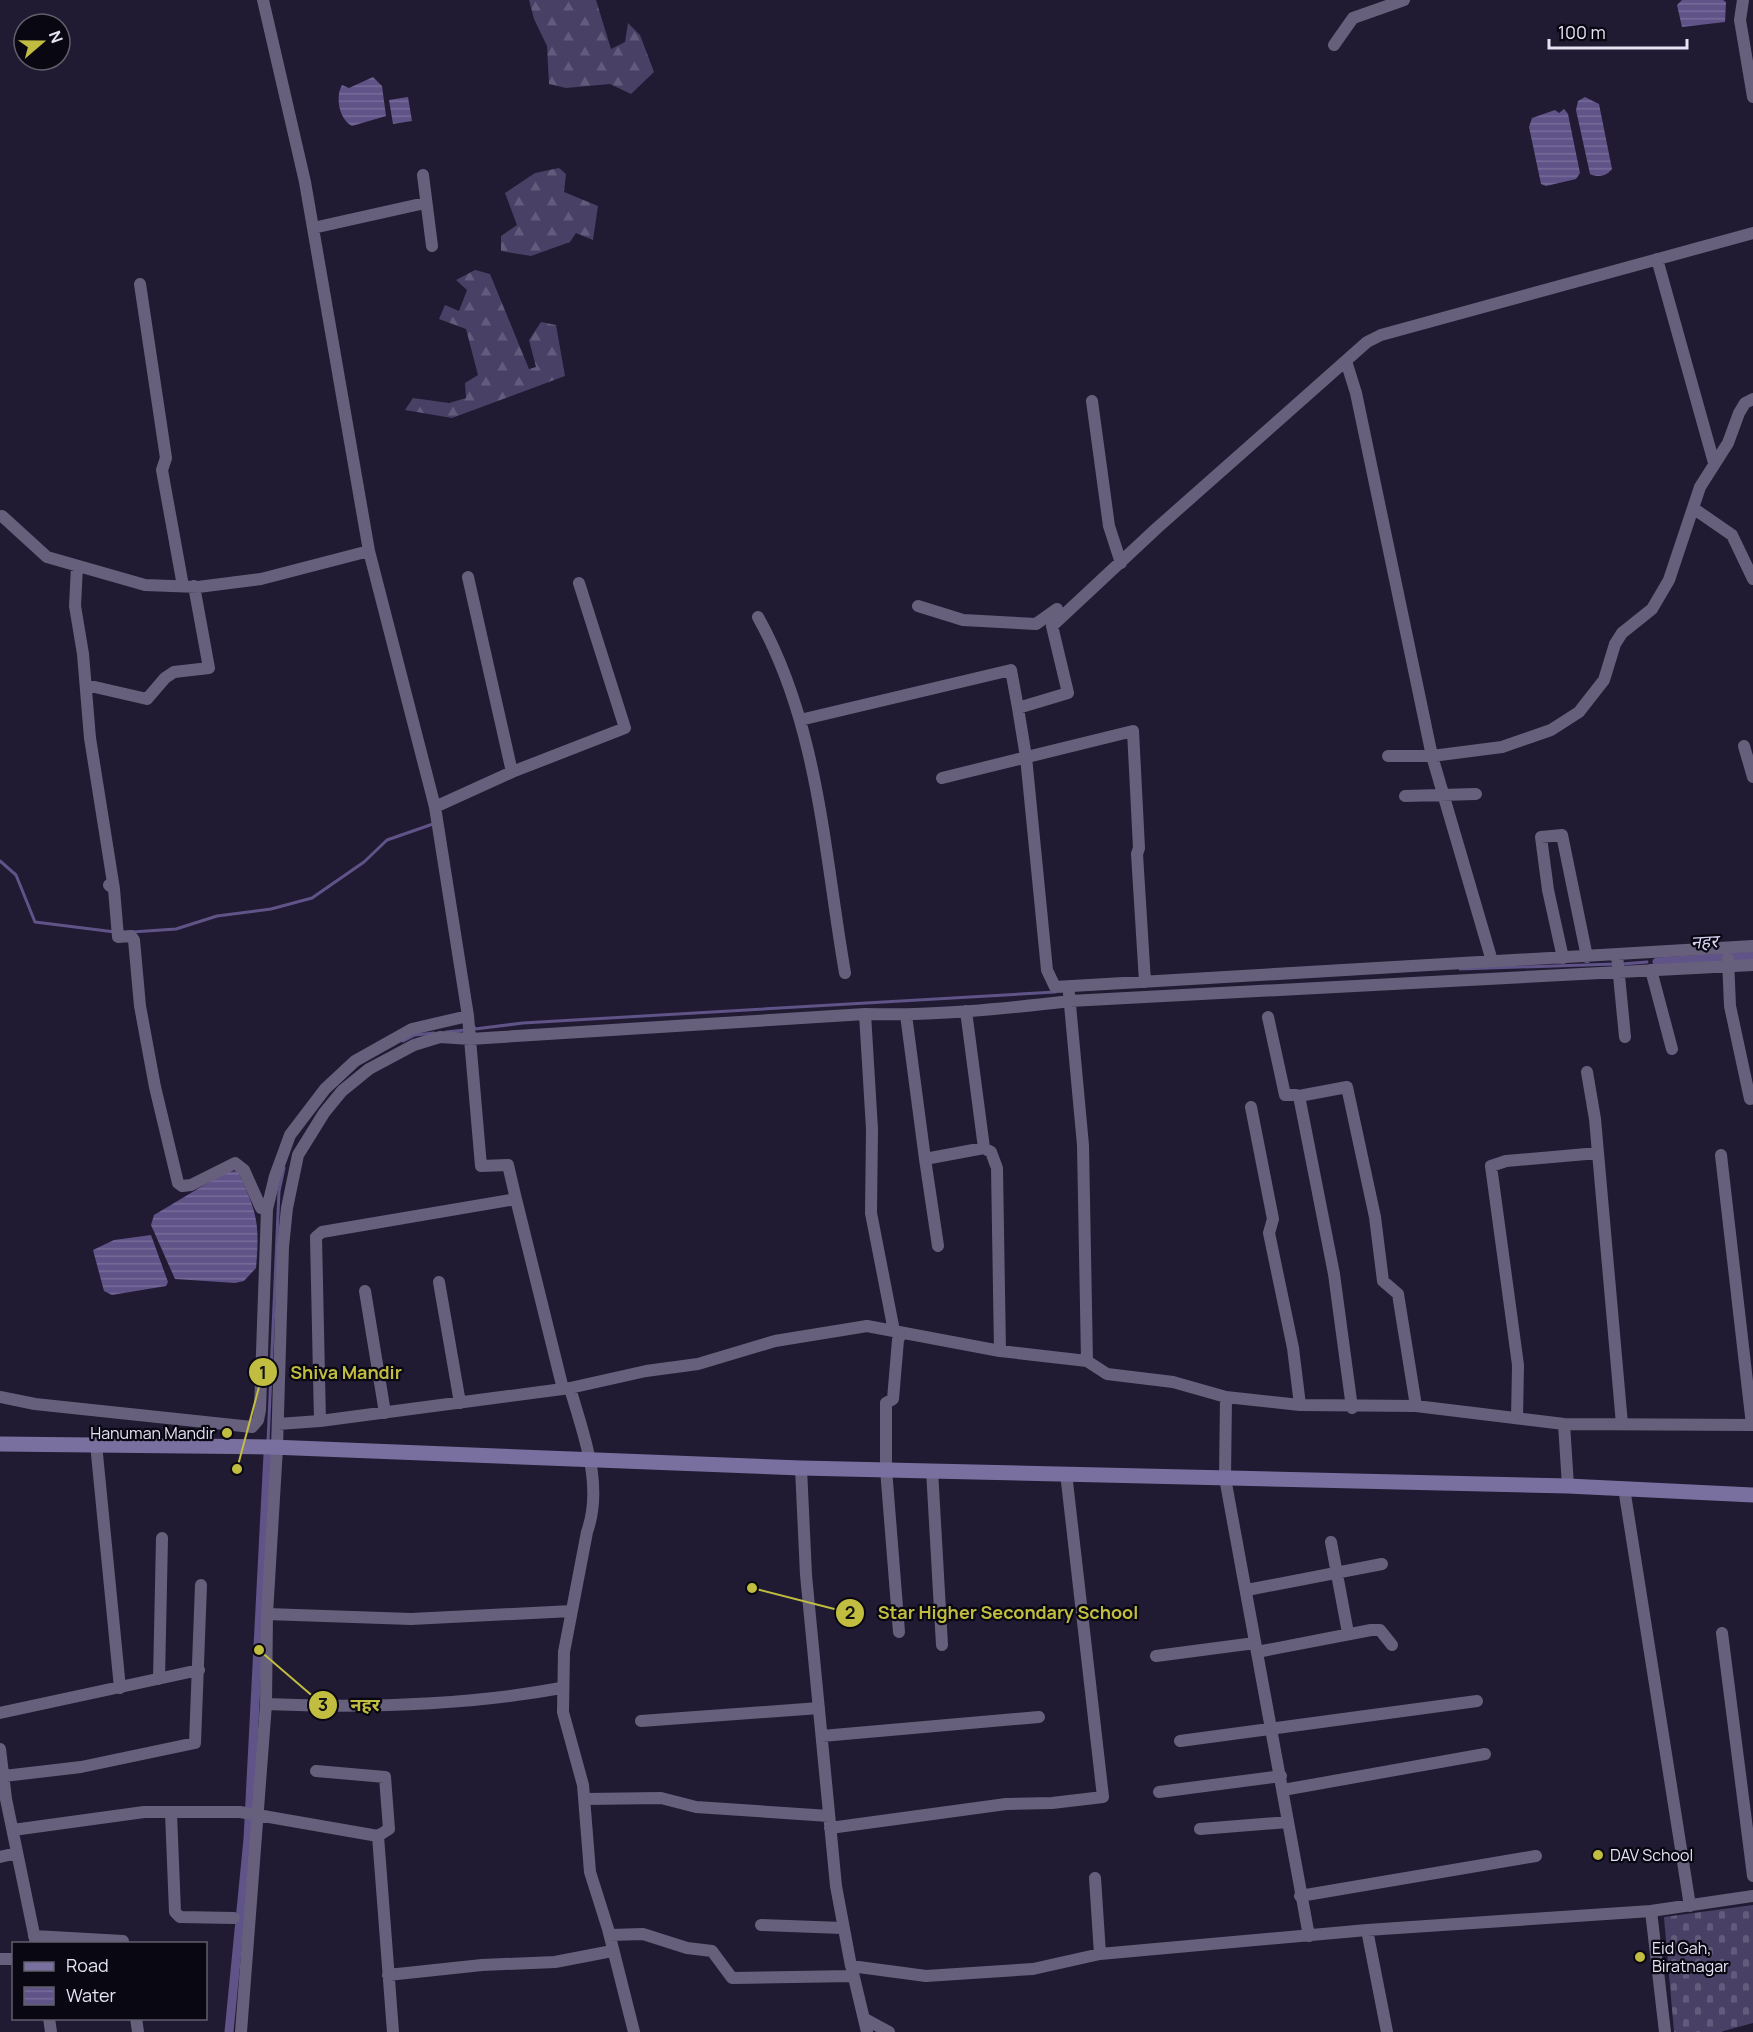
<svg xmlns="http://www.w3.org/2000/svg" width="1753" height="2032" viewBox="0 0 1753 2032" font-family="Manrope,'Noto Sans Devanagari',sans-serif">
  <defs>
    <pattern id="forest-firs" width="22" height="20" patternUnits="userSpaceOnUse" patternTransform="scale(1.5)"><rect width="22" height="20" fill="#494066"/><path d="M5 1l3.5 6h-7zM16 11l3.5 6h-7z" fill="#635b7c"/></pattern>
    <pattern id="cemetery-stones" width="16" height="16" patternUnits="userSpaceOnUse" patternTransform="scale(1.5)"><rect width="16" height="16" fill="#494066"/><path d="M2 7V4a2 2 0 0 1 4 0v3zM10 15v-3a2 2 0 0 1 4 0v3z" fill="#635b7c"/></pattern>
    <pattern id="water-rules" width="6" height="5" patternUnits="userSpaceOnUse" patternTransform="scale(1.5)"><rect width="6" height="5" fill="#605388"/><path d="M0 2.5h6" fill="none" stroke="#776c99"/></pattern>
  </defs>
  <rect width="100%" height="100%" fill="#201b32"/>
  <path fill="url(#forest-firs)" d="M529 0H596L611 49 625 42 628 23 640 35 654 72 631 94 610 84 566 88 549 84 547 46 534 19Z
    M559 168 566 174 564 192 598 206 593 240 576 233 570 242 531 256 501 251V236L517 225 505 193 535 173Z
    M475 270 490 274 529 369 536 367 529 340 541 322 556 325 565 376 452 418 405 410 413 398 449 403 466 398 465 383 478 375 466 329 439 319 445 305 459 311 467 290 456 280Z"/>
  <path fill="url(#cemetery-stones)" d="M1753 1905V2023L1720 2032H1674L1664 1917Z"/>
  <path fill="url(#water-rules)" d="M1682 0H1723L1726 2 1725 22 1682 27 1677 5Z
    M373 77 382 86 386 116 352 126C339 119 335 97 342 85L349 88Z
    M408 97 412 121 393 124 389 100Z
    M1585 97 1599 104 1612 169C1607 176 1598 178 1590 174L1576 110 1578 101Z
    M1564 109 1568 114 1580 173 1576 179 1546 186 1541 184 1529 127 1532 118 1555 110 1559 113Z
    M238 1171C257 1213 260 1222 256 1268L244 1281 235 1283 175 1279 151 1225 154 1215 226 1172Z
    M151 1235 168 1282 166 1286 112 1295 104 1291 93 1250 114 1240Z"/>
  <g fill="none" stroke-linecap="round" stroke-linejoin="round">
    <path stroke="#605388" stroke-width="3" d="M0 861 16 875 35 922 115 932
      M132 932 176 929 217 916 271 909 312 898 364 862 387 840 433 824
      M1622 964 1647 962
      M1460 969 1615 964
      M474 1027 475 1029 523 1023 1055 992
      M446 1032 465 1030
      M403 1041 415 1035 434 1033
      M268 1442 279 1191 284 1168"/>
    <path stroke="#605388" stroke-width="9" d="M1657 962 1753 956
      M229 2032 248 1839 268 1454"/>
    <path stroke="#66607c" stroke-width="12" d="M263 0 305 182 369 551 435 807 468 1016 481 1166 508 1165 516 1199
      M1743 0 1740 20 1753 97
      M1334 45 1353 18 1404 0
      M423 175 432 246
      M313 228 425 203
      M1753 233 1381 335 1367 342 1157 528 1052 626 1068 693 1018 708 1026 757 1047 970 1055 987 1753 946
      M1657 259 1714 463
      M140 284 166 458 162 470 183 586
      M1346 361 1356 393 1432 756 1492 961
      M1092 401 1109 526 1121 563
      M1693 508 1732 535 1753 579
      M2 516 47 557 145 585 198 587 261 579 369 551
      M77 566 75 606 83 654 90 738 114 889
      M468 577 512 772
      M918 606 963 620 1036 624 1057 609
      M758 617C819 727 824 852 845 973
      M86 685 147 699 165 678 174 672 209 668 194 586
      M800 720 1011 670 1018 708
      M1744 746 1753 777
      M1388 756H1432L1502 747 1551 730 1579 712 1604 680 1615 644 1622 633 1652 609 1669 580 1700 487 1728 443 1739 413 1745 403 1753 399
      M942 778 1133 731 1139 848 1137 854 1145 982
      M1405 796 1476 794
      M435 807 512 772 625 728 579 583
      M109 885 114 889 118 937 131 936 134 940 140 1006 155 1087 178 1183 182 1186 191 1185 235 1163 244 1170 261 1208 267 1209
      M1617 955 1625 1037
      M1563 958 1548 890 1541 837 1562 835 1587 957
      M1728 959 1730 1006 1750 1099
      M1651 970 1672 1049
      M1069 994 1083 1145 1087 1361
      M966 1011 984 1148
      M865 1014 872 1129 871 1213 894 1331
      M906 1015 925 1159
      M1268 1017 1285 1095H1296
      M1587 1072 1595 1119 1622 1424
      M1251 1107 1273 1219 1269 1233 1293 1348 1300 1405
      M1721 1155 1752 1425
      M938 1246 925 1159 984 1148 991 1152 997 1168 1000 1351
      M439 1282 460 1403
      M365 1291 385 1413
      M570 1388C583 1434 604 1484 587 1532L564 1652 563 1712 583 1785 590 1872 608 1929 634 2032
      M0 1397 35 1404 252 1427 258 1420 260 1410 267 1209 275 1176 290 1135 325 1089 355 1061 412 1029 468 1016
      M1226 1397 1300 1405 1416 1406 1564 1424 1753 1425
      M1352 1408 1334 1274 1299 1096 1347 1087 1375 1217 1383 1281 1398 1294 1416 1406
      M1517 1418 1518 1365 1491 1166 1506 1161 1598 1153
      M320 1421 316 1237 322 1232 516 1199 563 1389
      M278 1424 320 1421 570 1388 646 1371 698 1364 775 1341 867 1326 1000 1351 1087 1361 1107 1374 1173 1382 1226 1397 1225 1478 1309 1936
      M1564 1424 1568 1486
      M96 1444 120 1688
      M801 1468 806 1575 836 1886 851 1966 926 1976 1033 1969 1100 1954 1367 1930 1651 1911 1665 2032
      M932 1470 942 1645
      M1624 1488 1690 1906
      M1331 1542 1348 1633
      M1247 1590 1382 1564
      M267 1614 411 1619 572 1611
      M899 1632 886 1469V1403L893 1399 898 1340 901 1334
      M1722 1633 1753 1876
      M1257 1652 1371 1630H1380L1392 1645
      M1156 1656 1255 1643
      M159 1679 162 1538
      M266 1704C364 1708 464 1706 561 1688
      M0 1713 199 1670
      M641 1721 819 1708
      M822 1736 1039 1717
      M1180 1741 1477 1701
      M0 1749 6 1799 36 1944
      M316 1771 385 1777 389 1829 378 1836
      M4 1776 81 1767 195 1743 201 1585
      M1283 1790 1485 1754
      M1159 1792 1281 1776
      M585 1799 661 1798 696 1807 829 1816
      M171 1813 175 1912 180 1917 234 1918
      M830 1828 1006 1804 1052 1803 1103 1797 1066 1473
      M1200 1829 1288 1822
      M13 1830 144 1812H240L378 1836 393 2032
      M0 1857 17 1853
      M1095 1878 1100 1954
      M1300 1896 1536 1856
      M1651 1911 1753 1896
      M761 1925 842 1928
      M1367 1930 1387 2032
      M610 1935 643 1934 687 1948 712 1951 732 1978 853 1976
      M34 1936 123 1941V1944
      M0 1959H14
      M852 1969 867 2032
      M388 1975 482 1965 555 1962 612 1951
      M49 2018 51 2032
      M136 2018 138 2032
      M865 2019 889 2032
      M241 2032 266 1704 267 1614 277 1448 283 1247 287 1208 298 1155 324 1113 342 1091 369 1069 414 1045 440 1037 470 1039 865 1014C934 1016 1002 1009 1070 1001L1753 965"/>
    <path stroke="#7a709f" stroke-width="15" d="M0 1444 271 1447 801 1468 1568 1486 1753 1495"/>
  </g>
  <g fill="#c1bd40" stroke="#090711" stroke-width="2">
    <circle cx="227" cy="1433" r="6"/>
    <circle cx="1598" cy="1855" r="6"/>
    <circle cx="1640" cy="1957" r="6"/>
  </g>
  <g text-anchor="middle" stroke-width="4.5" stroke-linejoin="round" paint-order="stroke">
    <g font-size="16" fill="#e6e3f4" stroke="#090711" text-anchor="start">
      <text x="215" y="1439" text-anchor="end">Hanuman Mandir</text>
      <text x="1610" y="1861">DAV School</text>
      <text x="1652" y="1954">Eid Gah,<tspan x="1652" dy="18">Biratnagar</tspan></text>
    </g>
    <g font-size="18" font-style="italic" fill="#dad4f5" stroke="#090711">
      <text transform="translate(1704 942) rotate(-3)" y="6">नहर</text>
    </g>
  </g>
  <path fill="none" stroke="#c1bd40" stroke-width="2" d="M237 1469L263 1372M752 1588L850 1613M259 1650L323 1705"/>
  <g fill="#c1bd40" stroke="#090711" stroke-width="2">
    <circle cx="237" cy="1469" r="6"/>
    <circle cx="752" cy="1588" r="6"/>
    <circle cx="259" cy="1650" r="6"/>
    <circle cx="263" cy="1372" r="15"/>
    <circle cx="850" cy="1613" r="15"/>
    <circle cx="323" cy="1705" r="15"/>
  </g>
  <g font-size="18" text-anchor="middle" font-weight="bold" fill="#111">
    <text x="263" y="1379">1</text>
    <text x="850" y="1619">2</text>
    <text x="323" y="1711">3</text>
  </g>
  <g font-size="18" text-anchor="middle" font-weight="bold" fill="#c1bd40" stroke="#090711" stroke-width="4.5" stroke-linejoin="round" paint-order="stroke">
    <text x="346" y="1379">Shiva Mandir</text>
    <text x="1008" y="1619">Star Higher Secondary School</text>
    <text x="365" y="1711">नहर</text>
  </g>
  <rect x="12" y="1942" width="195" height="78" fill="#090711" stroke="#615f6c" stroke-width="1.5"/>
  <rect x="24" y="1962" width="30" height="9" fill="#7a709f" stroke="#615f6c" stroke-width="1.5"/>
  <text x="66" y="1972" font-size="18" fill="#e6e3f4">Road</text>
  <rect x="24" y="1987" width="30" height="18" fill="url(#water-rules)" stroke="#615f6c" stroke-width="1.5"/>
  <text x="66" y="2002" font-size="18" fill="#e6e3f4">Water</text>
  <g transform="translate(42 42) rotate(70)"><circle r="28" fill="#090711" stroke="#615f6c" stroke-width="1.5"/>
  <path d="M0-4.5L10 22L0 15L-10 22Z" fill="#c1bd40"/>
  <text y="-9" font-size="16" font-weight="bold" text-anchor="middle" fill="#e6e3f4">N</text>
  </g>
  <path d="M1549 39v9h138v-9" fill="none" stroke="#e6e3f4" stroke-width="3"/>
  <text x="1558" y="39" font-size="18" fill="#e6e3f4" stroke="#090711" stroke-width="4.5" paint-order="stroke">100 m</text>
</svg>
